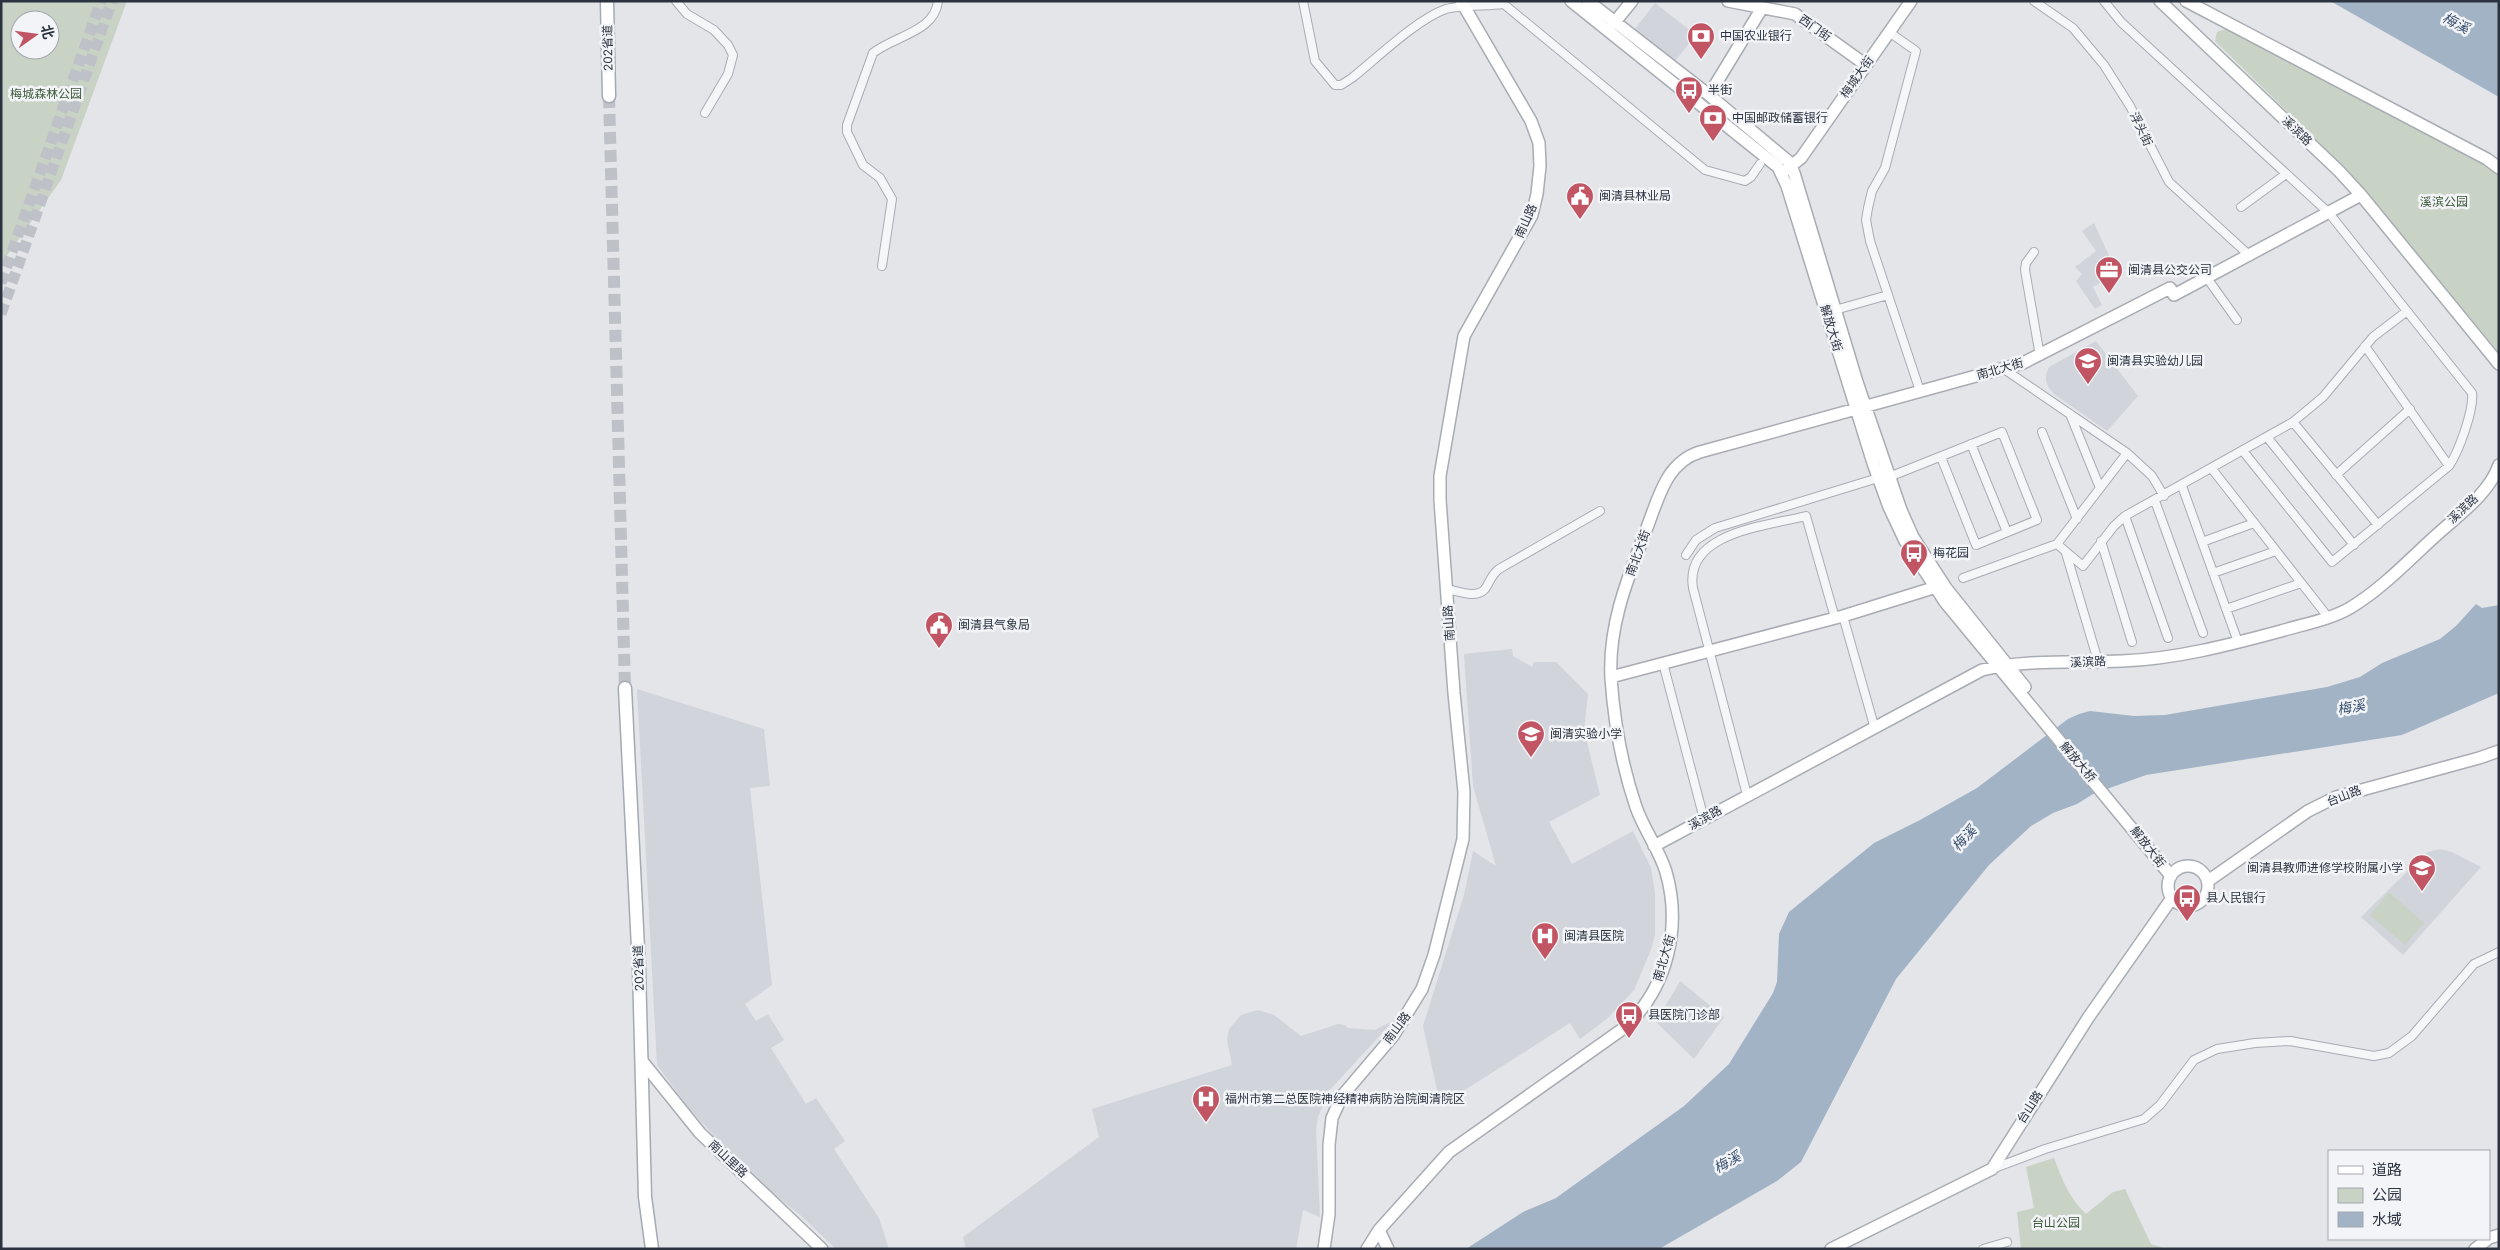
<svg xmlns="http://www.w3.org/2000/svg" width="2500" height="1250" viewBox="0 0 2500 1250" font-family="Inter,'Noto Sans SC',sans-serif">
  <rect width="100%" height="100%" fill="#e3e5e9"/>
  <path fill="#d1d4db" d="M1655 3 1696 35 1675 61 1635 29Z
    M2094 223 2117 273 2093 287 2102 305 2095 309 2076 281 2082 274 2075 267 2096 251 2082 231Z
    M2096 341 2138 396 2107 431 2054 394 2049 388 2046 381V374L2049 367Z
    M1512 649 1513 656 1532 667 1534 662H1556L1588 694 1584 730 1600 795 1549 822 1572 864 1633 831 1651 868 1655 893V935L1651 950 1634 990 1608 1018 1580 1039 1570 1023 1457 1095 1439 1099 1423 1026 1464 895 1473 851 1496 866 1473 786 1464 654Z
    M637 689 764 729 770 786 750 788 772 985 745 1004 756 1021 768 1014 784 1040 771 1048 806 1104 816 1098 845 1141 834 1149 879 1218 889 1249H836L799 1214 749 1175 687 1106 657 1065Z
    M2440 849 2452 852 2481 867 2403 955 2361 917 2420 859 2428 852Z
    M1680 981 1724 1017 1694 1059 1656 1022Z
    M1258 1010 1274 1015 1301 1036 1338 1024 1345 1025 1348 1028 1375 1030 1394 1020 1329 1091 1318 1117 1316 1130 1320 1217 1303 1210 1296 1249H966L963 1237 1099 1137 1092 1109 1232 1065 1227 1040 1229 1029 1241 1015Z"/>
  <path fill="#c8d2c5" fill-rule="evenodd" d="M1 1H127L61 180 1 264ZM20 20H50V50H20Z
    M2226 29 2464 150 2499 174V353L2347 170 2215 41 2217 32Z
    M2389 892 2424 923 2405 945 2370 915Z
    M2054 1158C2062 1179 2069 1198 2086 1214L2113 1192 2125 1189 2151 1244 2167 1249H2021L2017 1212 2034 1208 2026 1167Z"/>
  <path fill="#a2b3c6" d="M2329 1H2499V97L2332 2Z
    M2476 604 2482 608 2499 605V693L2402 735 2146 775 2093 794 2077 804 2053 813 2031 826 1989 865 1896 979 1801 1162 1777 1181 1659 1249H1466L1523 1212 1556 1198 1684 1106 1729 1064 1773 993 1777 982 1779 934 1789 912 1874 843 1920 820 1977 788 2068 719 2079 714 2090 711 2134 716 2165 715 2327 687 2360 677 2382 663 2440 639 2456 626Z"/>
  <g fill="none" stroke-linecap="round" stroke-linejoin="round">
    <path stroke="#bec1c7" stroke-width="11" stroke-dasharray="11 5.5" stroke-linecap="butt" d="M1 283 101 1
      M1 314 112 1"/>
    <path stroke="#bec1c7" stroke-width="12" stroke-dasharray="12 6" stroke-linecap="butt" d="M609 96 625 688"/>
    <g stroke="#a8acb3" stroke-width="10">
      <path id="street" d="M676 1 687 14 714 30 728 45 733 55 728 74 705 113
        M1303 1 1315 61 1335 85H1341L1352 78C1377 58 1417 19 1446 9 1459 5 1488 6 1503 4
        M1500 1 1705 170 1745 181 1751 177 1760 164
        M2034 1 2073 28 2104 65 2130 106 2169 182 2250 256
        M2104 1 2121 22 2329 213 2472 393C2474 410 2459 451 2449 466L2332 562 2243 451
        M1889 32 1916 51 1885 168 1872 191 1868 208 1866 220 1870 241 1920 391
        M2241 207 2286 174
        M2034 252 2026 263 2025 270 2040 356
        M882 266 892 199 880 178 863 165 847 132V125L873 53C894 36 935 32 938 1
        M2207 278 2237 320
        M1835 310 1888 295
        M2365 346 2449 466
        M2004 369 2127 453 2152 476 2164 496
        M2070 414 2100 488
        M2293 422 2378 525
        M2042 432 2077 519
        M2267 437 2354 545
        M1971 444 2007 532
        M2212 469 2328 617
        M2336 475 2410 409
        M1889 477 2002 432 2037 520 1976 545 1941 457
        M2182 486 2238 642
        M2155 501 2203 633
        M2125 516 2168 638
        M2101 541 2132 642
        M2202 542 2254 523
        M2057 544 2127 453
        M2066 553 2098 661
        M1686 555 1696 540 1715 528 1878 478
        M2213 573 2276 551
        M1963 578 2057 544 2083 566 2114 526 2125 516 2293 422 2323 397 2373 337 2407 311
        M1447 589C1458 591 1477 599 1485 589 1490 582 1491 575 1499 569L1600 511
        M2226 609 2301 583
        M1843 616 1875 729
        M1663 663 1704 819
        M1747 795 1693 588C1684 532 1767 526 1806 516L1835 618
        M1992 1169 2045 1149 2144 1119 2160 1105 2194 1060 2217 1049 2255 1043 2290 1041 2374 1056 2389 1053 2412 1036 2474 964 2499 952
        M1983 1249 2007 1242"/>
    </g>
    <g stroke="#a8acb3" stroke-width="14">
      <path id="secondary" d="M1571 1 1778 167 1787 186 1873 463 1889 507 1905 541 1945 602 2171 876
        M1588 1 1709 95 1788 161 1794 173 1857 382 1901 510 1913 537 1946 588 2025 687
        M1728 1 1795 14 1866 65
        M2160 1 2339 171 2361 195 2499 364
        M2186 1 2487 159 2499 168
        M1614 23 1632 1
        M1709 95 1762 8
        M1786 170 1801 158 1911 1
        M1611 677 1843 616 1933 588
        M1654 846 1982 670C2026 659 2076 663 2122 661 2176 659 2229 645 2281 631 2304 624 2329 620 2350 608 2380 590 2405 564 2431 540 2454 518 2488 496 2499 465
        M2168 886a20 20 0 1 1 40 0a20 20 0 1 1-40 0Z
        M2208 881 2308 811 2336 797 2479 758 2499 751
        M642 1061 700 1133 822 1249
        M1379 1230 1388 1249
        M2489 1238 2499 1235
        M1324 1249 1329 1214V1145L1332 1118 1342 1096 1393 1036 1422 989 1434 955 1463 839 1464 792 1454 693 1440 500V476L1464 336 1532 215 1537 194 1540 166 1539 143 1531 121 1461 1
        M1367 1249 1379 1230 1449 1152 1624 1028C1667 989 1682 928 1666 872 1659 849 1644 830 1636 807 1622 766 1614 721 1611 678 1608 624 1629 575 1648 525 1659 496 1667 462 1700 452L2023 363 2170 288 2174 295 2361 195
        M1831 1249 1992 1169 2088 1018 2172 898
        M2475 1249 2488 1239"/>
    </g>
    <g stroke="#a3aab4" stroke-width="15">
      <path id="primary" d="M607 1 609 96
        M625 688 639 968 645 1197 652 1249"/>
    </g>
    <use href="#street" stroke="#f5f6f8" stroke-width="8"/>
    <use href="#secondary" stroke="#fff" stroke-width="11"/>
    <use href="#primary" stroke="#fff" stroke-width="12"/>
  </g>
  <defs>
    <g id="bank-pin" transform="scale(1.4375)"><path d="M0 17L-7.5 6A9.5 9.5 0 1 1 7.5 6Z" fill="#c15564" stroke="#f2f4f7"/><path d="M-6-4H6V4H-6ZM0-2.3a2.3 2.3 0 1 0 0 4.6a2.3 2.3 0 1 0 0-4.6Z" fill="#fff"/></g>
    <g id="bus-pin" transform="scale(1.4375)"><path d="M0 17L-7.5 6A9.5 9.5 0 1 1 7.5 6Z" fill="#c15564" stroke="#f2f4f7"/><path d="M-5-6H5V4H4V6H2V4H-2V6H-4V4H-5ZM-3.5-4V0h7V-4ZM-3.5 1.2v1.5H-2V1.2ZM2 1.2v1.5H3.5V1.2Z" fill="#fff"/></g>
    <g id="civic-pin" transform="scale(1.4375)"><path d="M0 17L-7.5 6A9.5 9.5 0 1 1 7.5 6Z" fill="#c15564" stroke="#f2f4f7"/><path d="M-.6-6.5H3V-4.5H.6V-3L4-1V1h2V6H-6V1h2V-1L-.6-3ZM-1.2 2.5V6h2.4V2.5Z" fill="#fff"/></g>
    <g id="office-pin" transform="scale(1.4375)"><path d="M0 17L-7.5 6A9.5 9.5 0 1 1 7.5 6Z" fill="#c15564" stroke="#f2f4f7"/><path d="M-6-3h4V-5.5h4V-3h4V5H-6ZM-1-4.5V-3h2v-1.5ZM-6 0V1H6V0Z" fill="#fff"/></g>
    <g id="school-pin" transform="scale(1.4375)"><path d="M0 17L-7.5 6A9.5 9.5 0 1 1 7.5 6Z" fill="#c15564" stroke="#f2f4f7"/><path d="M0-5L7-2L0 1L-7-2ZM-4 1L0 2.5L4 1V4Q0 6-4 4Z" fill="#fff"/></g>
    <g id="hospital-pin" transform="scale(1.4375)"><path d="M0 17L-7.5 6A9.5 9.5 0 1 1 7.5 6Z" fill="#c15564" stroke="#f2f4f7"/><path d="M-5-5h3v3.5h4V-5h3V5h-3V1.5h-4V5h-3Z" fill="#fff"/></g>
  </defs>
  <g fill-rule="evenodd">
    <use href="#bank-pin" x="1701" y="36"/>
    <use href="#bus-pin" x="1689" y="90"/>
    <use href="#bank-pin" x="1713" y="118"/>
    <use href="#civic-pin" x="1580" y="196"/>
    <use href="#office-pin" x="2109" y="270"/>
    <use href="#school-pin" x="2088" y="361"/>
    <use href="#bus-pin" x="1914" y="553"/>
    <use href="#civic-pin" x="939" y="625"/>
    <use href="#school-pin" x="1531" y="734"/>
    <use href="#school-pin" x="2422" y="868"/>
    <use href="#bus-pin" x="2187" y="898"/>
    <use href="#hospital-pin" x="1545" y="936"/>
    <use href="#bus-pin" x="1629" y="1015"/>
    <use href="#hospital-pin" x="1206" y="1099"/>
  </g>
  <g text-anchor="middle" stroke-width="5" stroke-linejoin="round" paint-order="stroke">
    <g font-size="12" fill="#2c3340" stroke="#f2f4f7">
      <text transform="translate(1815 28) rotate(35)" y="4">西门街</text>
      <text transform="translate(608 48) rotate(-91)" y="4">202省道</text>
      <text transform="translate(1857 77) rotate(-55)" y="4">梅城大街</text>
      <text transform="translate(2141 129) rotate(65)" y="4">浮头街</text>
      <text transform="translate(2297 131) rotate(44)" y="4">溪滨路</text>
      <text transform="translate(1526 221) rotate(-66)" y="4">南山路</text>
      <text transform="translate(1831 328) rotate(73)" y="4">解放大街</text>
      <text transform="translate(2000 369) rotate(-16)" y="4">南北大街</text>
      <text transform="translate(2463 509) rotate(-43)" y="4">溪滨路</text>
      <text transform="translate(1638 553) rotate(-70)" y="4">南北大街</text>
      <text transform="translate(1449 623) rotate(-94)" y="4">南山路</text>
      <text transform="translate(2088 662) rotate(-2)" y="4">溪滨路</text>
      <text transform="translate(2078 762) rotate(50)" y="4">解放大桥</text>
      <text transform="translate(2344 796) rotate(-21)" y="4">台山路</text>
      <text transform="translate(1705 818) rotate(-29)" y="4">溪滨路</text>
      <text transform="translate(2148 847) rotate(52)" y="4">解放大街</text>
      <text transform="translate(1664 958) rotate(-74)" y="4">南北大街</text>
      <text transform="translate(639 968) rotate(-92)" y="4">202省道</text>
      <text transform="translate(1397 1028) rotate(-53)" y="4">南山路</text>
      <text transform="translate(2030 1107) rotate(-57)" y="4">台山路</text>
      <text transform="translate(728 1159) rotate(43)" y="4">南山里路</text>
    </g>
    <g font-size="12" fill="#2c3340" stroke="#f2f4f7" text-anchor="start">
      <text x="1720" y="40">中国农业银行</text>
      <text x="1708" y="94">半街</text>
      <text x="1732" y="122">中国邮政储蓄银行</text>
      <text x="1599" y="200">闽清县林业局</text>
      <text x="2128" y="274">闽清县公交公司</text>
      <text x="2107" y="365">闽清县实验幼儿园</text>
      <text x="1933" y="557">梅花园</text>
      <text x="958" y="629">闽清县气象局</text>
      <text x="1550" y="738">闽清实验小学</text>
      <text x="2403" y="872" text-anchor="end">闽清县教师进修学校附属小学</text>
      <text x="2206" y="902">县人民银行</text>
      <text x="1564" y="940">闽清县医院</text>
      <text x="1648" y="1019">县医院门诊部</text>
      <text x="1225" y="1103">福州市第二总医院神经精神病防治院闽清院区</text>
    </g>
    <g font-size="12" fill="#405a3b" stroke="#f2f4f7">
      <text x="46" y="98">梅城森林公园</text>
      <text x="2444" y="206">溪滨公园</text>
      <text x="2056" y="1227">台山公园</text>
    </g>
    <g font-size="14" font-style="italic" fill="#3b5170" stroke="#f2f4f7">
      <text transform="translate(2456 23) rotate(27)" y="5">梅溪</text>
      <text transform="translate(2351 707) rotate(-11)" y="5">梅溪</text>
      <text transform="translate(1964 838) rotate(-47)" y="5">梅溪</text>
      <text transform="translate(1727 1162) rotate(-29)" y="5">梅溪</text>
    </g>
  </g>
  <rect width="2500" height="1250" fill="none" stroke="#2c3340" stroke-width="5"/>
  <rect x="2328" y="1150" width="162" height="90" fill="#f2f4f7" stroke="#a3a7ae"/>
  <rect x="2338" y="1166" width="25" height="8" fill="#ffffff" stroke="#a3a7ae"/>
  <text x="2372" y="1175" font-size="15" fill="#2c3340">道路</text>
  <rect x="2338" y="1188" width="25" height="15" fill="#c8d2c5" stroke="#a3a7ae"/>
  <text x="2372" y="1200" font-size="15" fill="#2c3340">公园</text>
  <rect x="2338" y="1212" width="25" height="15" fill="#a2b3c6" stroke="#a3a7ae"/>
  <text x="2372" y="1225" font-size="15" fill="#2c3340">水域</text>
  <g transform="translate(35 35) rotate(76)"><circle r="24" fill="#f2f4f7" stroke="#a3a7ae"/>
  <path d="M0-4L9 19L0 12L-9 19Z" fill="#c15564"/>
  <text y="-8" font-size="14" font-weight="bold" text-anchor="middle" fill="#2c3340">北</text>
  </g>
</svg>
